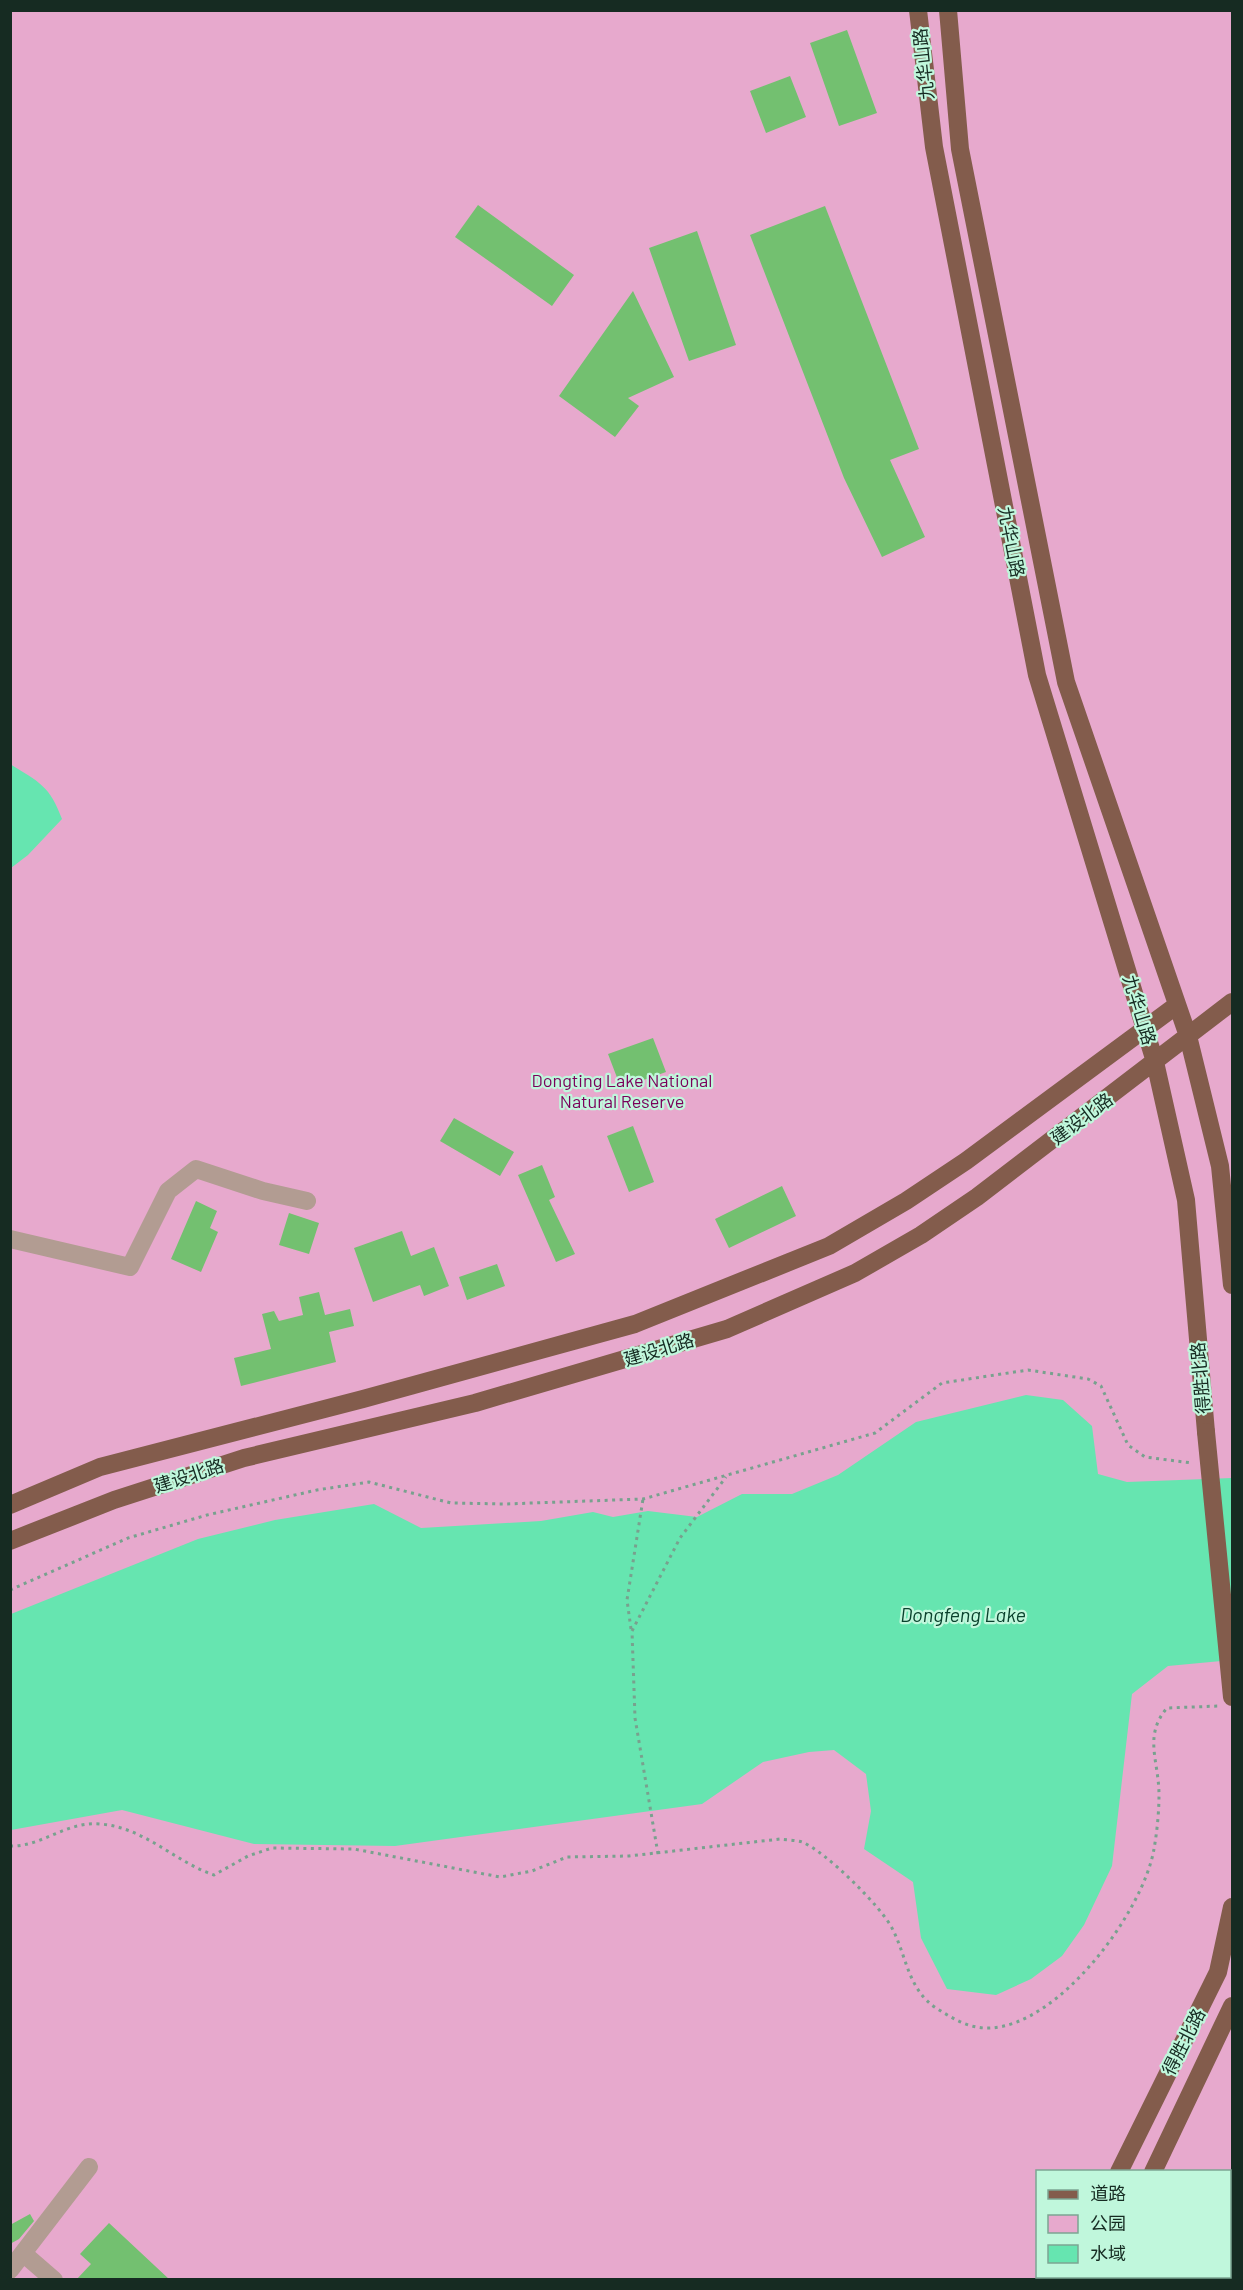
<svg xmlns="http://www.w3.org/2000/svg" width="1243" height="2290" viewBox="0 0 1243 2290" font-family="Barlow,'Noto Sans SC',sans-serif">
  <rect width="100%" height="100%" fill="#c0f7dc"/>
  <path fill="#e7a9cd" fill-rule="evenodd" d="M11 11H1232V2279L11 2280ZM1038 2172H1230V2276H1038Z"/>
  <path fill="#66e5b0" d="M10 764C39 782 50 786 62 819L28 855 11 868Z
    M1026 1395 1063 1400 1092 1426 1098 1474 1127 1482 1232 1478V1660L1168 1666 1132 1694 1112 1866 1084 1925 1062 1956 1031 1979 996 1995 947 1989 921 1938 913 1882 864 1849 871 1811 866 1774 834 1750 809 1752 763 1762 702 1804 395 1846 254 1844 122 1810 11 1830V1614L198 1539 275 1520 374 1504 421 1528 541 1521 593 1512 613 1517 648 1511 697 1517 742 1494H792L838 1475 916 1422Z"/>
  <path fill="#73c070" d="M847 30 877 113 839 126 810 43Z
    M790 76 806 117 766 133 750 91Z
    M478 205 574 275 552 306 455 237Z
    M825 206 919 449 890 460 925 537 882 557 844 478 750 235Z
    M697 231 736 345 689 361 649 248Z
    M633 291 674 377 628 398 639 406 615 437 559 396Z
    M653 1038 666 1072 621 1088 608 1054Z
    M454 1118 514 1152 500 1176 440 1141Z
    M633 1126 654 1182 629 1192 607 1136Z
    M542 1165 555 1197 549 1200 575 1254 556 1262 518 1175Z
    M782 1186 796 1216 729 1248 715 1219Z
    M196 1201 217 1211 210 1228 218 1232 201 1272 171 1259Z
    M289 1213 319 1223 309 1254 279 1245Z
    M402 1231 411 1256 434 1247 449 1286 424 1296 420 1285 373 1302 354 1248Z
    M497 1264 505 1286 467 1300 459 1277Z
    M319 1292 325 1315 350 1309 354 1326 329 1332 336 1362 241 1386 234 1358 271 1349 262 1314 274 1311 279 1321 303 1315 299 1297Z
    M30 2214 34 2221 19 2239 10 2244V2225Z
    M109 2223 170 2280H76L91 2264 80 2254Z"/>
  <g fill="none" stroke-linecap="round" stroke-linejoin="round">
    <path stroke="#78a18e" stroke-width="3" stroke-dasharray="3 4.5" stroke-linecap="butt" d="M10 1590 128 1538 207 1515 317 1490 369 1482 451 1503 505 1504 643 1499 875 1433 942 1383 1028 1370 1088 1379 1101 1386 1128 1445 1145 1457 1192 1463
      M631 1629 627 1600 643 1499
      M10 1846C42 1847 66 1821 100 1824 144 1827 175 1862 214 1875L248 1856 272 1848 354 1849 500 1877 532 1871 567 1857 629 1856 780 1839C786 1840 796 1840 802 1842 825 1851 883 1908 893 1930 907 1958 908 1989 936 2008 952 2018 969 2029 990 2028 1060 2025 1143 1912 1154 1849 1157 1832 1159 1812 1159 1795 1159 1761 1143 1736 1167 1708L1219 1706
      M658 1854 635 1718 632 1631 680 1538 726 1477"/>
    <path stroke="#b29c92" stroke-width="18" d="M10 1239 130 1267 168 1191 196 1169 263 1191 307 1201
      M24 2254 54 2280
      M10 2270 89 2167"/>
    <path stroke="#835c4c" stroke-width="18" d="M918 10 934 147 1037 675 1155 1062 1186 1200 1206 1432
      M948 10 960 149 1066 682 1188 1036 1220 1166 1232 1285
      M10 1505 100 1467 363 1399 635 1324 829 1246 906 1201 966 1161 1177 1005
      M10 1541 114 1500 244 1458 475 1403 727 1329 855 1273 921 1235 977 1197 1232 1002
      M1119 2172 1218 1972 1232 1907
      M1153 2172 1232 2006
      M1065 2280 1066 2276
      M1102 2280 1103 2276"/>
    <path stroke="#835c4c" stroke-width="18" d="M1206 1432 1232 1697"/>
  </g>
  <g text-anchor="middle" stroke-width="4.5" stroke-linejoin="round" paint-order="stroke">
    <g font-size="18" fill="#162b22" stroke="#c0f7dc">
      <text transform="translate(924 64) rotate(-96)" y="6">九华山路</text>
      <text transform="translate(1011 542) rotate(79)" y="6">九华山路</text>
      <text transform="translate(1139 1010) rotate(73)" y="6">九华山路</text>
      <text transform="translate(1082 1119) rotate(-37)" y="6">建设北路</text>
      <text transform="translate(659 1350) rotate(-17)" y="6">建设北路</text>
      <text transform="translate(1201 1378) rotate(-95)" y="6">得胜北路</text>
      <text transform="translate(189 1476) rotate(-18)" y="6">建设北路</text>
      <text transform="translate(1184 2042) rotate(-63)" y="6">得胜北路</text>
    </g>
    <g font-size="18" fill="#7a005a" stroke="#c0f7dc">
      <text x="622" y="1087">Dongting Lake National<tspan x="622" dy="21">Natural Reserve</tspan></text>
    </g>
    <g font-size="20" font-style="italic" fill="#09412d" stroke="#c0f7dc">
      <text x="963" y="1622">Dongfeng Lake</text>
    </g>
  </g>
  <rect width="1243" height="2290" fill="none" stroke="#162b22" stroke-width="24"/>
  <rect x="1036" y="2170" width="195" height="108" fill="#c0f7dc" stroke="#7ca592" stroke-width="1.5"/>
  <rect x="1048" y="2190" width="30" height="9" fill="#835c4c" stroke="#7ca592" stroke-width="1.5"/>
  <text x="1090" y="2200" font-size="18" fill="#162b22">道路</text>
  <rect x="1048" y="2215" width="30" height="18" fill="#e7a9cd" stroke="#7ca592" stroke-width="1.5"/>
  <text x="1090" y="2230" font-size="18" fill="#162b22">公园</text>
  <rect x="1048" y="2245" width="30" height="18" fill="#66e5b0" stroke="#7ca592" stroke-width="1.5"/>
  <text x="1090" y="2260" font-size="18" fill="#162b22">水域</text>
</svg>
